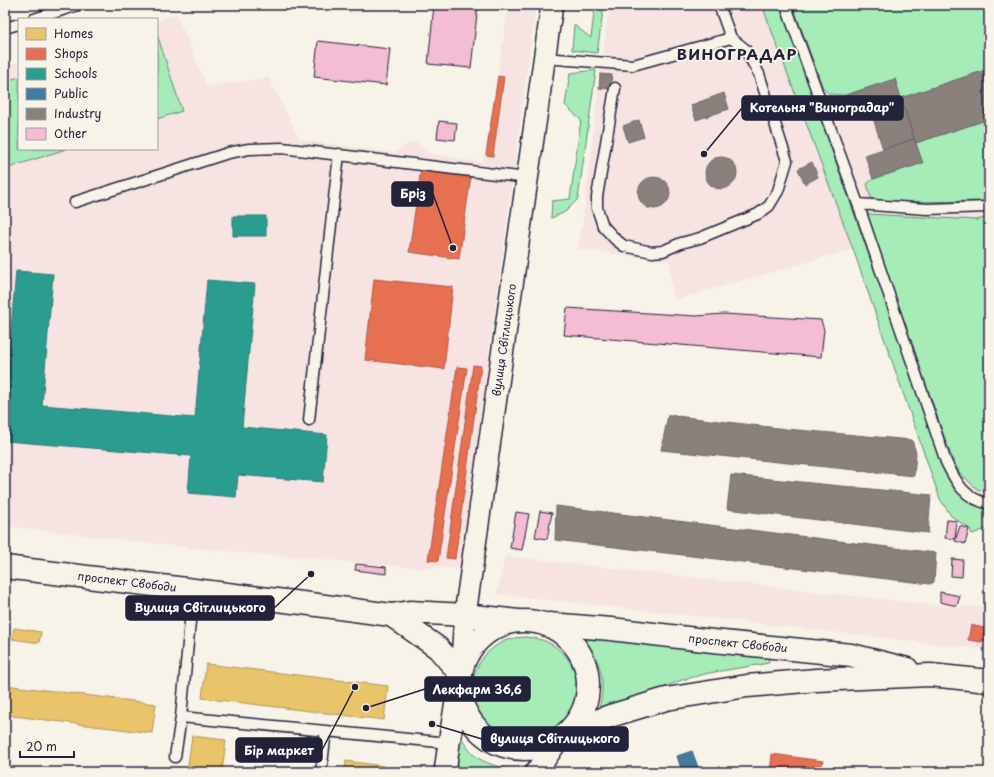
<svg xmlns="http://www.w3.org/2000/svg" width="994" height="777" viewBox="0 0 994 777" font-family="'Playpen Sans',sans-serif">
  <rect width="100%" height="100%" fill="#f7f3e8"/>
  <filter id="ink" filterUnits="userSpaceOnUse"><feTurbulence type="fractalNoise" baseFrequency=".025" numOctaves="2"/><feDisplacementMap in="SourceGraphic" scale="8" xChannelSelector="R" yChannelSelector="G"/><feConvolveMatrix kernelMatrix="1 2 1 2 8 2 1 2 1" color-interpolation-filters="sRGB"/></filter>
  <g filter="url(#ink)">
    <path fill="#f6e3e2" d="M340 5H391L350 14Z
      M509 5H536L460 568H419L202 549 5 526V66L19 62V149H157V21L176 14 207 86 269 78 300 140 395 153 403 146 416 142 428 153 483 163Z
      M610 5H989V528L972 534 970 529 951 516 940 499 853 249 674 300 669 261 578 249 583 221 600 74Z
      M505 556 958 608 963 606 989 607V650L712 618 497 594Z"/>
    <path fill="#a6ecb8" stroke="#64877a" d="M595 5H604L597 53 572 50 574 25 591 38Z
      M762 5H781V7L943 464 955 487 971 504 989 509V528L972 534 970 529 951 516 940 499 853 249Z
      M794 5H989V69L901 98 895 79 846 95 829 94 823 88 794 9Z
      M157 34 182 111 157 119Z
      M596 70 578 199 565 212 551 218 552 201 570 199 581 120 565 105 570 73Z
      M19 77V149H66L5 169V81Z
      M989 119V201L877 202 871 198 867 184 873 179 922 163 916 143Z
      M867 214 976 220 989 217V493L977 489 959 472 950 453Z
      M472 690a53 53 0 1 1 106 0a53 53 0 1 1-106 0Z
      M584 638 607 639 768 654 769 663 709 673 682 680 597 715C607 684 603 665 584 638Z
      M460 735C463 740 466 746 470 751 480 764 506 769 522 771L523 772H454Z"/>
    <path fill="#e9c46a" stroke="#ad935c" d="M14 628 41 632 39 643 12 639Z
      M206 664 388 686 384 720 202 698Z
      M5 685 156 704 152 733 5 715Z
      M192 736 226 740 222 772H187Z
      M346 761 384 766 383 772H345Z"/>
    <path fill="#e76f51" stroke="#ac584a" d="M498 76 504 77 493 156 486 155Z
      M421 169 471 176 459 259 409 252Z
      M374 279 453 287 444 369 365 360Z
      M473 365 481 366 455 559 446 558Z
      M457 367 467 368 438 561 428 560Z
      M971 625 984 628 982 642 968 640Z
      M984 628H989V641L982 640Z
      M772 754 823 761 821 772H770Z"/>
    <path fill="#2a9d8f" stroke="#287876" d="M233 216H266V236H233Z
      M16 271 53 274 42 405 195 418 207 280 255 284 242 427 327 435 323 482 238 475 236 497 188 493 191 456 5 441V400Z"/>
    <path fill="#457b9d" stroke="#3a6080" d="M692 751 698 767 682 772 677 756Z"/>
    <path fill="#8a817c" stroke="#6b6468" d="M989 69V119L916 143 901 98Z
      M600 74 612 75 610 89 599 88Z
      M895 79 902 102 854 118 846 95Z
      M724 93 729 109 696 120 691 105Z
      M902 102 914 139 883 149 871 112Z
      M639 120 644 137 628 142 623 126Z
      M914 139 923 163 873 179 865 155Z
      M705 173a16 16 0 1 1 32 0a16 16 0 1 1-32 0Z
      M812 162 818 177 805 184 798 169Z
      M638 193a16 16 0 1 1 32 0a16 16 0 1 1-32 0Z
      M668 415 786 429 912 440 916 453 914 476 661 450Z
      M731 475 931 495 928 533 727 509Z
      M556 506 936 553 934 582 930 584 555 540Z"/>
    <path fill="#f4bdd3" stroke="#22223b" d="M434 5H478L471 68 428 64Z
      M318 41 390 49 386 85 314 77Z
      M439 121 457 123 455 140 437 138Z
      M567 308 696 316 724 314 821 320 824 330 821 357 564 335Z
      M540 511 552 513 547 539 535 537Z
      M516 512 529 514 522 550 510 548Z
      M947 520 957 521 955 539 945 538Z
      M960 526 969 529 965 544 955 541Z
      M952 559 963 560 962 577 951 576Z
      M356 564 386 567V574L355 570Z
      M940 592 960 596 957 606 940 602Z"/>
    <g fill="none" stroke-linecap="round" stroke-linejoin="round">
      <g stroke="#22223b" stroke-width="13">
        <path id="service" d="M788 5 787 9 858 204 927 209 989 207
          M34 19 78 5
          M5 28 19 24
          M544 58 633 65 731 38 719 5
          M615 88 597 197V208L603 226 615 239 624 246 652 252 663 251 681 243 700 238 758 214 769 206 778 191 787 161 759 74 745 49 731 38
          M75 202 228 153 249 149 282 148 527 178
          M858 204 946 462C957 484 964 498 989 504
          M309 420 339 154
          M181 717 449 743
          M175 757 181 717 193 590
          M321 772 326 731"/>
      </g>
      <g stroke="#22223b" stroke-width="24">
        <g id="minor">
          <path id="s1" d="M461 675 465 615 552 5"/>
          <path d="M445 772 449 743 458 690"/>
          <path d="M536 772 558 740"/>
        </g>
      </g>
      <g stroke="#22223b" stroke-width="25">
        <g id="tertiary">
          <path id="s2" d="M5 567 310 604 391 615 410 612 465 615 518 621"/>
          <path d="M391 615 438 648 461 675"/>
          <circle cx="524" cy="685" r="64"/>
          <path id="s3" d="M549 624 611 629 713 641 851 655 907 669"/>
          <path d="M568 732 610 716 666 699 747 686 816 680 930 675 989 681"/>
        </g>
      </g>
      <use href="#service" stroke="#f7f3e8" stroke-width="10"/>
      <use href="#minor" stroke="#f7f3e8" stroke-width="21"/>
      <use href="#tertiary" stroke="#f7f3e8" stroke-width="22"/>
    </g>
  </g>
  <g text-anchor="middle" stroke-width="4" stroke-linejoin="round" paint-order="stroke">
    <g font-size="11" fill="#22223b" stroke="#f7f3e8">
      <text dy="4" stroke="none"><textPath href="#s1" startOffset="338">вулиця Світлицького</textPath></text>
      <text dy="4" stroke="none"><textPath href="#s2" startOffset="123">проспект Свободи</textPath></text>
      <text dy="4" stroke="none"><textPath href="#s3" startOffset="190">проспект Свободи</textPath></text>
    </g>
    <g font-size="15" font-weight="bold" letter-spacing="1" fill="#22223b" stroke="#f7f3e8">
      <text x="737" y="60">ВИНОГРАДАР</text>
    </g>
  </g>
  <path fill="none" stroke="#22223b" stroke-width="1.5" d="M704 154L742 108M453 248L433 194M311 574L274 608M366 708L425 689M432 724L482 739M355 687L322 750"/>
  <g fill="#22223b" stroke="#f7f3e8" stroke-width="1.5">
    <circle cx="704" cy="154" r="4"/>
    <circle cx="453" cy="248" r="4"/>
    <circle cx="311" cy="574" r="4"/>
    <circle cx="366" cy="708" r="4"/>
    <circle cx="432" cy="724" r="4"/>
    <circle cx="355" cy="687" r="4"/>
  </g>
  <g fill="#22223b" stroke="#22223b" stroke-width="1.5">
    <rect x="742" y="96" width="161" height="24" rx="4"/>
    <rect x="392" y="182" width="41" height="24" rx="4"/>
    <rect x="126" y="596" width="148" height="24" rx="4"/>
    <rect x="425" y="677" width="105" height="24" rx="4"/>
    <rect x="482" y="727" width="146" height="24" rx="4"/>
    <rect x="236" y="738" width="86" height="24" rx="4"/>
  </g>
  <g font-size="12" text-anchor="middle" font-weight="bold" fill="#fff">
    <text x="822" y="112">Котельня "Виноградар"</text>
    <text x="413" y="198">Бріз</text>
    <text x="200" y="612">Вулиця Світлицького</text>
    <text x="477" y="694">Лекфарм 36,6</text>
    <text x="555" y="743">вулиця Світлицького</text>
    <text x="279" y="755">Бір маркет</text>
  </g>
  <rect width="994" height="777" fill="none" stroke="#f7f3e8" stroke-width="20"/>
  <rect x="10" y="10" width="974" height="757" fill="none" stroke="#22223b" stroke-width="1.5" filter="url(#ink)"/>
  <rect x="18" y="18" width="140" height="132" fill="#f7f3e8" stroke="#a29fa3"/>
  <rect x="26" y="28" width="20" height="12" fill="#e9c46a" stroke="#a29fa3"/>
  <text x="54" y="38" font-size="12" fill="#22223b">Homes</text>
  <rect x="26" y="48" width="20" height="12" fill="#e76f51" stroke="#a29fa3"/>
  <text x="54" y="58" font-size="12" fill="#22223b">Shops</text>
  <rect x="26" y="68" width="20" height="12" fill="#2a9d8f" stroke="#a29fa3"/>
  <text x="54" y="78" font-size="12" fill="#22223b">Schools</text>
  <rect x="26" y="88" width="20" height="12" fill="#457b9d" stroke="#a29fa3"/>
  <text x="54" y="98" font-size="12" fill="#22223b">Public</text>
  <rect x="26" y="108" width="20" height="12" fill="#8a817c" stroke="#a29fa3"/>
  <text x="54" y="118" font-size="12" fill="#22223b">Industry</text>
  <rect x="26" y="128" width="20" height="12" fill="#f4bdd3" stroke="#a29fa3"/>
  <text x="54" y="138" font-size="12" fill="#22223b">Other</text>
  <path d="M20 751v6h54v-6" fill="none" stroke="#22223b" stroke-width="2"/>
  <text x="26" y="751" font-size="12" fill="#22223b" stroke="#f7f3e8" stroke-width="3" paint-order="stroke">20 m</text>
</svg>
